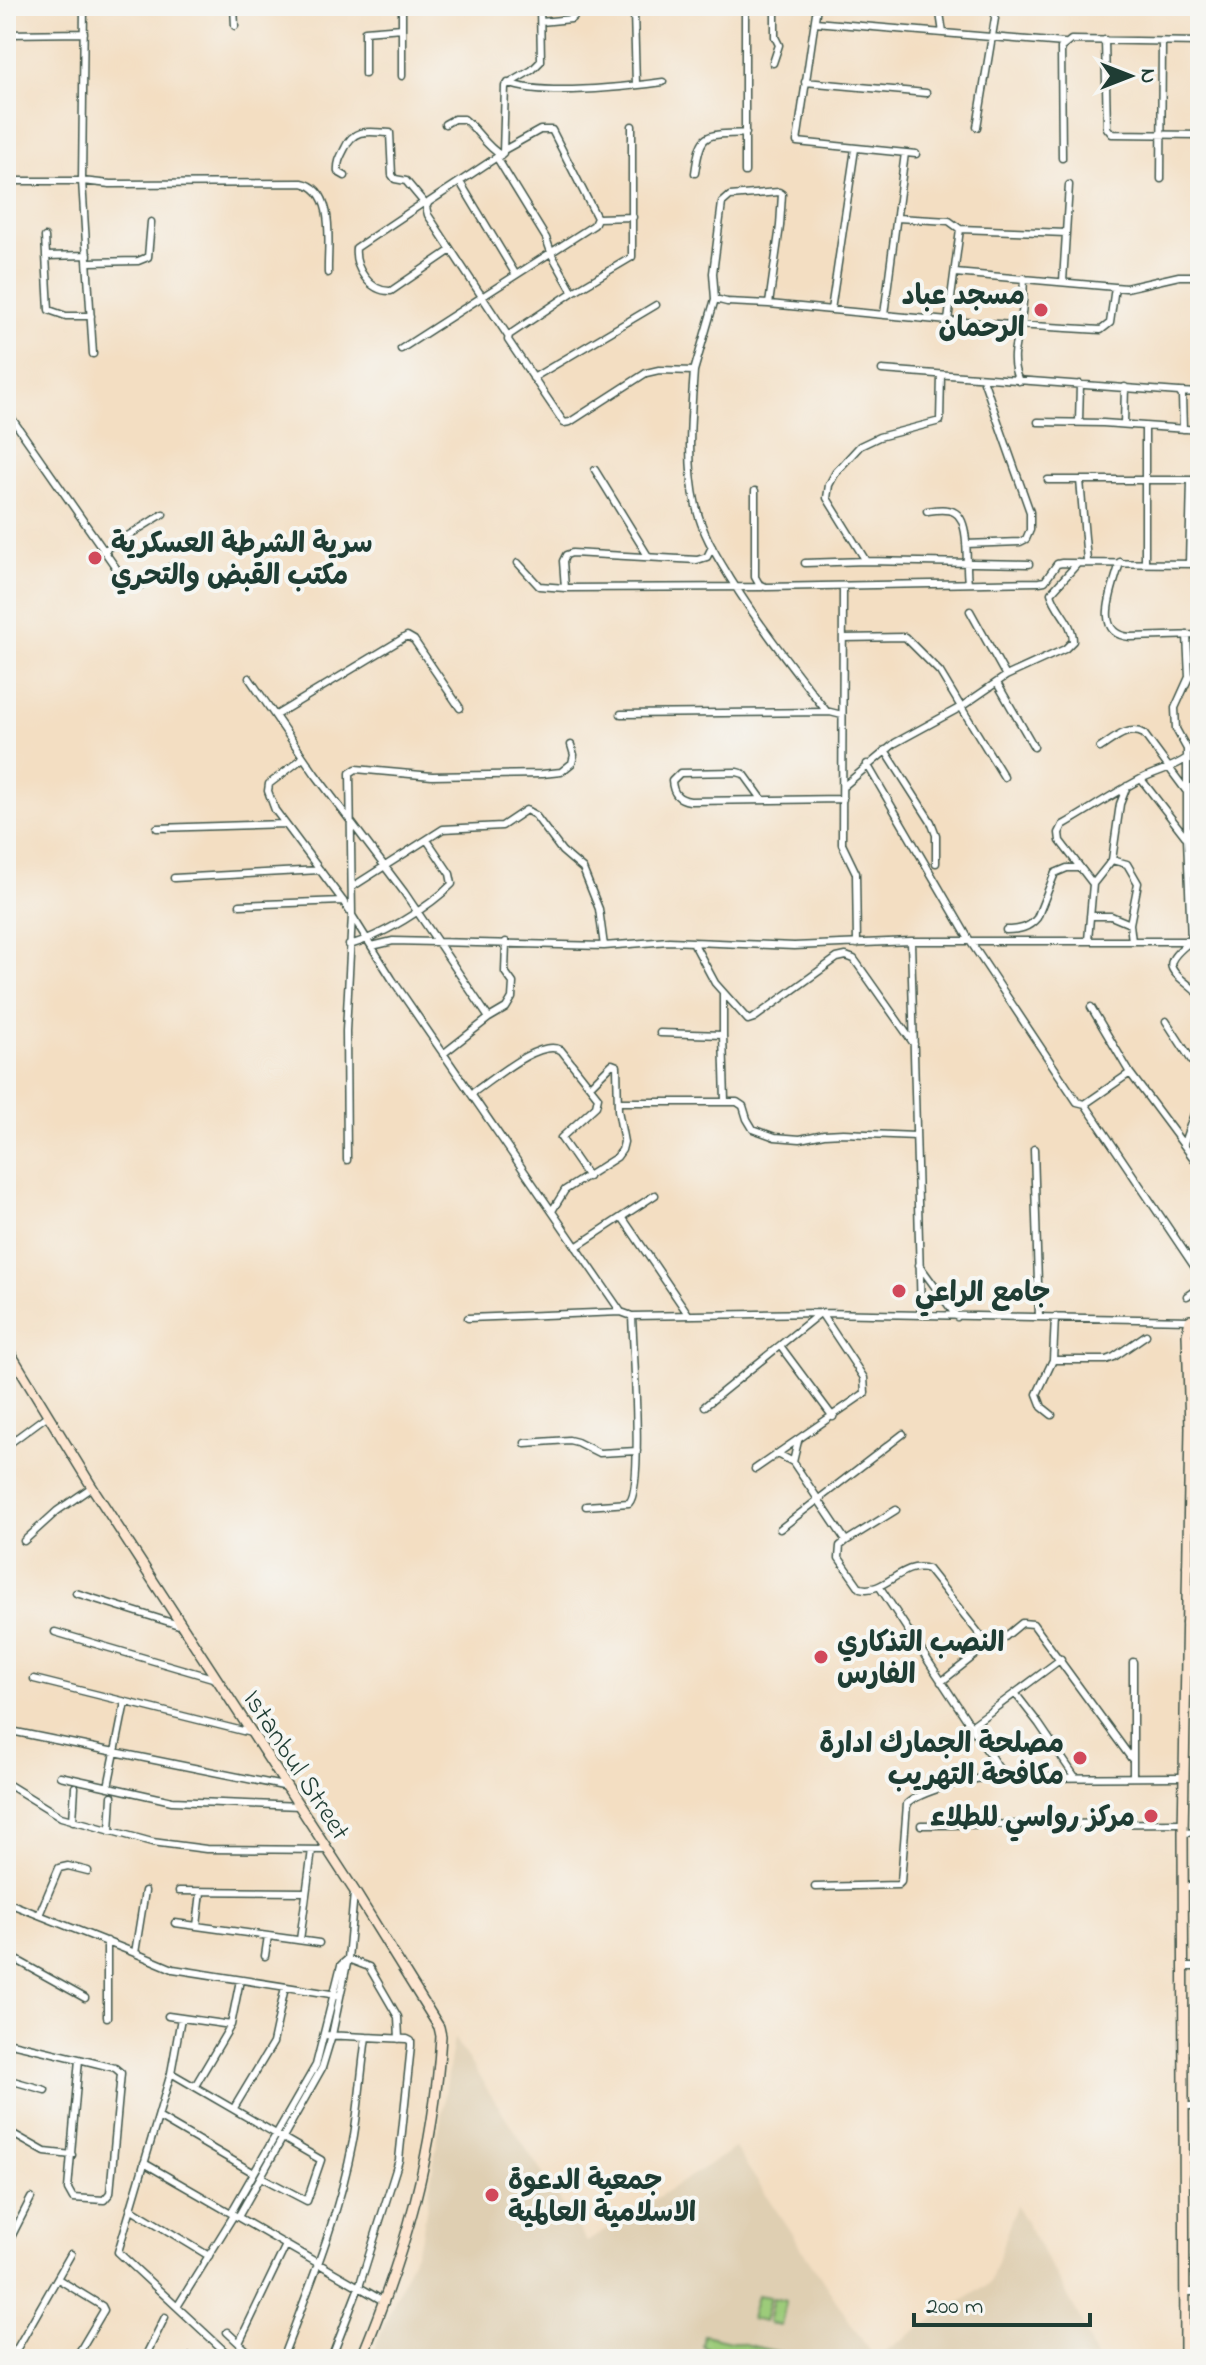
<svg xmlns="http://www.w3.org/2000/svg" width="1206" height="2365" viewBox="0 0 1206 2365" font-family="'Indie Flower','Playpen Sans Arabic',sans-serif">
  <rect width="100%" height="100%" fill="#f6f6f2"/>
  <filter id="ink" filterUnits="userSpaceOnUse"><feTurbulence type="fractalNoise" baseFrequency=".0125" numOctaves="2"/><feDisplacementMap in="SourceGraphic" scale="16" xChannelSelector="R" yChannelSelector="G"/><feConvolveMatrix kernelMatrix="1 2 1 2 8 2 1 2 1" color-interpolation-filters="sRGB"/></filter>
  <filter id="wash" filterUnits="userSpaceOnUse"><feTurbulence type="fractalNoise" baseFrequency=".006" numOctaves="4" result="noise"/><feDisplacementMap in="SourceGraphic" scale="32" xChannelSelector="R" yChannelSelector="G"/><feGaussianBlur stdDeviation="1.8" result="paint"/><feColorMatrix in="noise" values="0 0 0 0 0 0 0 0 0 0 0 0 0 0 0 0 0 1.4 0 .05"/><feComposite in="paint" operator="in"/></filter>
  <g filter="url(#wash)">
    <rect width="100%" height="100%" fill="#f3dec2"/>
    <path fill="#dfcfb2" d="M454 2038 587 2242 735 2148 874 2358 990 2283 1016 2205 1080 2318 1096 2359H370L422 2235Z"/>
    <path fill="#9dcc7a" stroke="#5e8457" stroke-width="2" d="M757 2295 770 2297 764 2322 751 2319Z
      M773 2298 786 2301 781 2326 768 2323Z
      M704 2335 810 2359H696L708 2348 702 2346Z"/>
  </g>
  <g filter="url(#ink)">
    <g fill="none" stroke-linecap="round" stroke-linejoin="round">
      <g stroke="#3f5549" stroke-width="9">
        <path id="street" d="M234 6 235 26
          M402 6V76
          M745 6V172
          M817 6 797 142 916 154
          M939 6 943 33 1064 43
          M279 7V6
          M582 9H629L634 12 636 85
          M541 22 571 19 584 7
          M815 22 943 33
          M6 34 84 33
          M1105 40 1107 128 1112 134 1200 135
          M773 63 779 45 775 37V6
          M365 74V31L402 28
          M805 82 926 93
          M508 83C543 97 625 87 663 82
          M445 124 454 119H464C478 130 486 147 501 155
          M977 127 997 6
          M504 150 540 130H552L597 218 594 225 516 275
          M497 158 546 238 552 255 573 292 509 335 508 340 564 423 570 422 646 373 659 370 694 371C691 415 686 463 696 506 702 533 716 555 730 578 759 625 793 668 827 712
          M1062 158 1061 48 1071 40 1200 42
          M695 173C701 129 705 136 746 133
          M345 176 338 172C337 162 341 156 345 148 354 127 370 132 390 133L392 175 395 179 406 181 426 205
          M1161 179 1162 42
          M6 181H82L84 6
          M423 203 356 248C354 268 370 292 391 291L451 250
          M597 218 633 217
          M960 229 1066 233 1069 185
          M45 237 49 310 66 316H91
          M46 256 88 255
          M89 262 138 261 148 257 151 222
          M955 273 1126 288 1179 276H1200
          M1063 282 1066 233
          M573 292 632 257V126
          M769 304 780 226 782 194 779 192 730 196 722 203 713 273 715 299 727 302 769 304 948 321 960 229 949 221 897 218
          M831 310 855 149
          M884 315 905 153
          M948 321 1101 330 1110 323 1115 287
          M508 336 428 215 426 207 429 202 503 153 505 86 532 70 541 61 540 6
          M401 349 516 275 460 182
          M93 354 82 181 110 184 302 183C337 190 327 246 328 273
          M882 370 1179 392 1182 396 1183 429
          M694 371 715 299
          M533 378 656 305
          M1019 381C1009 361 1016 342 1020 324 1024 310 1023 292 1024 278
          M1180 392 1200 393
          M6 410 130 588H136L172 566
          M1038 422 1103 423 1200 430
          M1079 422 1080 384
          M1124 424 1125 387
          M1145 428V562
          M595 470 648 556
          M1048 480H1200
          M1080 480 1087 561
          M755 491V577L759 584 766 587 1039 582 1045 581 1057 564 1062 563 1200 564
          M927 511C935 510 946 508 954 512 971 520 965 565 968 582
          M966 544 1020 542 1026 539 1030 530V512L983 379
          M103 551 163 514
          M866 561 1029 564
          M1120 562C1114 587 1091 634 1130 637L1200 635
          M518 563 539 586 565 588 762 587
          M805 563 866 561 827 498 829 485 836 472 860 446 879 437 940 421 941 375
          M1189 564 1191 480
          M843 587 842 844 856 873 857 944
          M565 588 563 561 566 555 572 553 697 560 707 557 712 547
          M970 611 1006 676
          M1187 635 1189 677 1175 708 1176 729 1187 749V838L1191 941C1156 968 1173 970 1200 995
          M843 638 905 637 940 672 961 707 895 743 844 786
          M249 678 315 774 404 892 489 1018 443 1054
          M997 683 1034 747
          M621 714 830 712 842 715
          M276 715 407 636 414 640 460 708
          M1100 748C1114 739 1128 725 1144 734L1187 792
          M885 750 931 822 936 835V863
          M303 758 269 784 268 791 275 810 343 901 392 979 621 1312
          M867 764 970 941 1077 1102 1085 1104 1130 1073
          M1004 777 961 707 1006 676 1065 649 1073 641C1073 622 1056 611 1051 593L1078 563
          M1141 779 1185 836
          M762 799 744 774 737 772 680 773 672 781C673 794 678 799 690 801L843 799
          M157 828 285 824
          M1112 860 1127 864 1138 883 1130 924 1132 941
          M174 878 320 870
          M1093 884 1060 841 1059 833 1063 825C1089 810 1114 793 1141 779 1156 771 1174 768 1187 758
          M352 887 443 829 502 826 526 810 535 815 562 851 583 869 599 909 604 946
          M240 905 343 901
          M1090 916H1111L1130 924
          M1006 930C1019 930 1029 928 1037 918L1055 873 1067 868H1080
          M1088 940 1093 884 1112 860 1120 804 1127 786
          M911 941 921 1315
          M693 942 715 983 748 1020 754 1018 837 958 846 956 854 959 914 1044
          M349 945C380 937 430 907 452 884L450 874 427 840
          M372 946 393 941 604 946 669 941 794 946 911 941H1200
          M723 993V1035
          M1091 1007 1130 1073 1200 1167
          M489 1018 506 1008 512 998 513 983 505 972 506 942
          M1166 1021 1192 1061 1200 1068
          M660 1033 723 1035 725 1101
          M471 1094C491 1081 539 1038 561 1050L598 1097 596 1106 561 1138 588 1177
          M618 1102H737L743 1106 747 1119 753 1129 775 1137 800 1139 824 1134 843 1133 916 1136
          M1085 1104 1200 1275
          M1184 1143 1200 1097
          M1034 1149 1039 1317
          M347 1160 346 1031 352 915 350 773 356 769 432 776 542 774 561 772 572 763 574 755 571 745
          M552 1211 565 1190 617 1157 622 1150 624 1142 618 1110 617 1066 612 1064 590 1086
          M622 1217 688 1314
          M1200 1245V1251
          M576 1247 655 1195
          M919 1265 957 1317
          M1187 1296 1200 1287
          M468 1318 621 1312 632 1316 821 1313 1190 1320
          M781 1347 833 1417
          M1053 1360H1106L1114 1357 1146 1335
          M705 1406 820 1313
          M1052 1415 1042 1407 1037 1394 1053 1360 1055 1317
          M525 1443 569 1440 577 1442 599 1453 637 1451
          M6 1446 48 1415
          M778 1454 793 1462 846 1541 896 1510
          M793 1462 798 1441
          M755 1469 865 1393 864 1378 821 1313
          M586 1506 629 1503C644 1489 633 1344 632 1316
          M780 1529 903 1434
          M24 1541 57 1511 92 1487
          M846 1541 840 1546 839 1558 860 1588C885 1595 902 1560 928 1569L988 1645
          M1186 1566 1200 1567
          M879 1586 1005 1778
          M76 1593 182 1626
          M1185 1623H1200
          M55 1632 216 1679
          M1185 1673H1200
          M34 1679 251 1733
          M941 1682 988 1645 1005 1637 1022 1623 1033 1624 1131 1758
          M1015 1693 1039 1724 1075 1777
          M971 1726 1061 1659
          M6 1730 288 1787
          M60 1776 172 1801 300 1806
          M1133 1777V1662
          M6 1783 61 1817 152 1842 206 1849 329 1850
          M108 1787 125 1702
          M73 1821 75 1787
          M921 1825 1183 1823
          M110 1831 112 1796
          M1183 1833 1200 1832
          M815 1887 898 1885 901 1882 907 1804C919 1792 967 1779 986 1778L1183 1777
          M1183 1887H1200
          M179 1891 306 1892
          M6 1902 135 1953 145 1891
          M39 1915 59 1868 68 1866 88 1871
          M175 1923 319 1943
          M197 1926 201 1892
          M300 1940 312 1850
          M135 1953 173 1969 337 1995
          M6 1954 85 1998
          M265 1956 268 1936
          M348 1959 369 1967 398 2017 399 2039
          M1183 1967H1200
          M168 2016 231 2025
          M107 2017V1941
          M181 2018 171 2073 118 2252 233 2359
          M325 2035 407 2039 411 2041V2046L399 2160 359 2287 331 2359
          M6 2042C43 2050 79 2059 115 2068L121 2073 110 2193 104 2200 73 2198 68 2189 79 2059
          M171 2073 321 2160 307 2201 261 2177
          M6 2079 45 2090
          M195 2086 231 2025 240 1980
          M1185 2106H1200
          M234 2108 273 2043 285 1987
          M158 2117 254 2173
          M6 2130 45 2152 72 2155
          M1185 2159 1200 2158
          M144 2163 385 2302
          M130 2208 209 2256
          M231 2213 316 2065 341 1965 348 1959
          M238 2217 322 2068 332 2035 348 1959 354 1893
          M6 2247 31 2198
          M58 2279 102 2306 104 2310 75 2359
          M1185 2292H1200
          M177 2307 234 2215
          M227 2332 256 2359
          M239 2343 286 2245
          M11 2359 71 2254
          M144 2359 165 2317
          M189 2359 190 2357
          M282 2359C309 2288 339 2216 353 2141 359 2107 361 2072 366 2037"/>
      </g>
      <g stroke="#3f5549" stroke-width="12">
        <path id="secondary" d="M1193 1344 1200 1328
          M6 1346 92 1487 354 1890 439 2027 441 2036C434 2154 406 2250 361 2359
          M1185 2359 1183 1833 1190 1427 1187 1334 1190 1320"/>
      </g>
      <use href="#street" stroke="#fff" stroke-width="6"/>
      <use href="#secondary" stroke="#fce5d0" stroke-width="9"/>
    </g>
  </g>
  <g fill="#d1495b" stroke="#f6f6f2" stroke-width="3">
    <circle cx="1041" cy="310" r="8"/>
    <circle cx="95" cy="558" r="8"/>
    <circle cx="899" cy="1291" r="8"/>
    <circle cx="821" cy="1657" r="8"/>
    <circle cx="1080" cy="1758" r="8"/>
    <circle cx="1151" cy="1816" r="8"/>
    <circle cx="492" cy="2195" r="8"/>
  </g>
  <g text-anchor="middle" stroke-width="8" stroke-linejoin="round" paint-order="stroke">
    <g font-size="28" font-weight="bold" fill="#1f3d34" stroke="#f6f6f2" text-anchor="start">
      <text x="1025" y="304" text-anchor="end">مسجد عباد<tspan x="1025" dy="32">الرحمان</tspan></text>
      <text x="111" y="552">سرية الشرطة العسكرية<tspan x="111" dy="32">مكتب القبض والتحري</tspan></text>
      <text x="915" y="1301">جامع الراعي</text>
      <text x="837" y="1651">النصب التذكاري<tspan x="837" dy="32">الفارس</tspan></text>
      <text x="1064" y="1752" text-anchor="end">مصلحة الجمارك ادارة<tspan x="1064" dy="32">مكافحة التهريب</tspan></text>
      <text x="1135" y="1826" text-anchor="end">مركز رواسي للطلاء</text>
      <text x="508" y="2189">جمعية الدعوة<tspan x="508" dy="32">الاسلامية العالمية</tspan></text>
    </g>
    <g font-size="28" fill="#1f3d34" stroke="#f6f6f2">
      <text transform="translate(298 1764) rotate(57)" y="10">Istanbul Street</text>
    </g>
  </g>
  <rect width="1206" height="2365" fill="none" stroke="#f6f6f2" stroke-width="32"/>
  <g transform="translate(1130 76) rotate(90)" stroke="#f6f6f2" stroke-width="6" paint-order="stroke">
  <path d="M0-6L14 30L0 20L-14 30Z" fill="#1f3d34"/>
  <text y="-12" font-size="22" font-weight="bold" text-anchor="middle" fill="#1f3d34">N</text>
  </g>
  <path d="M914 2313v12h176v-12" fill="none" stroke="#1f3d34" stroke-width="4"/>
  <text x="926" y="2313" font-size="24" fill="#1f3d34" stroke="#f6f6f2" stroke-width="6" paint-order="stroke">200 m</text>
</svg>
